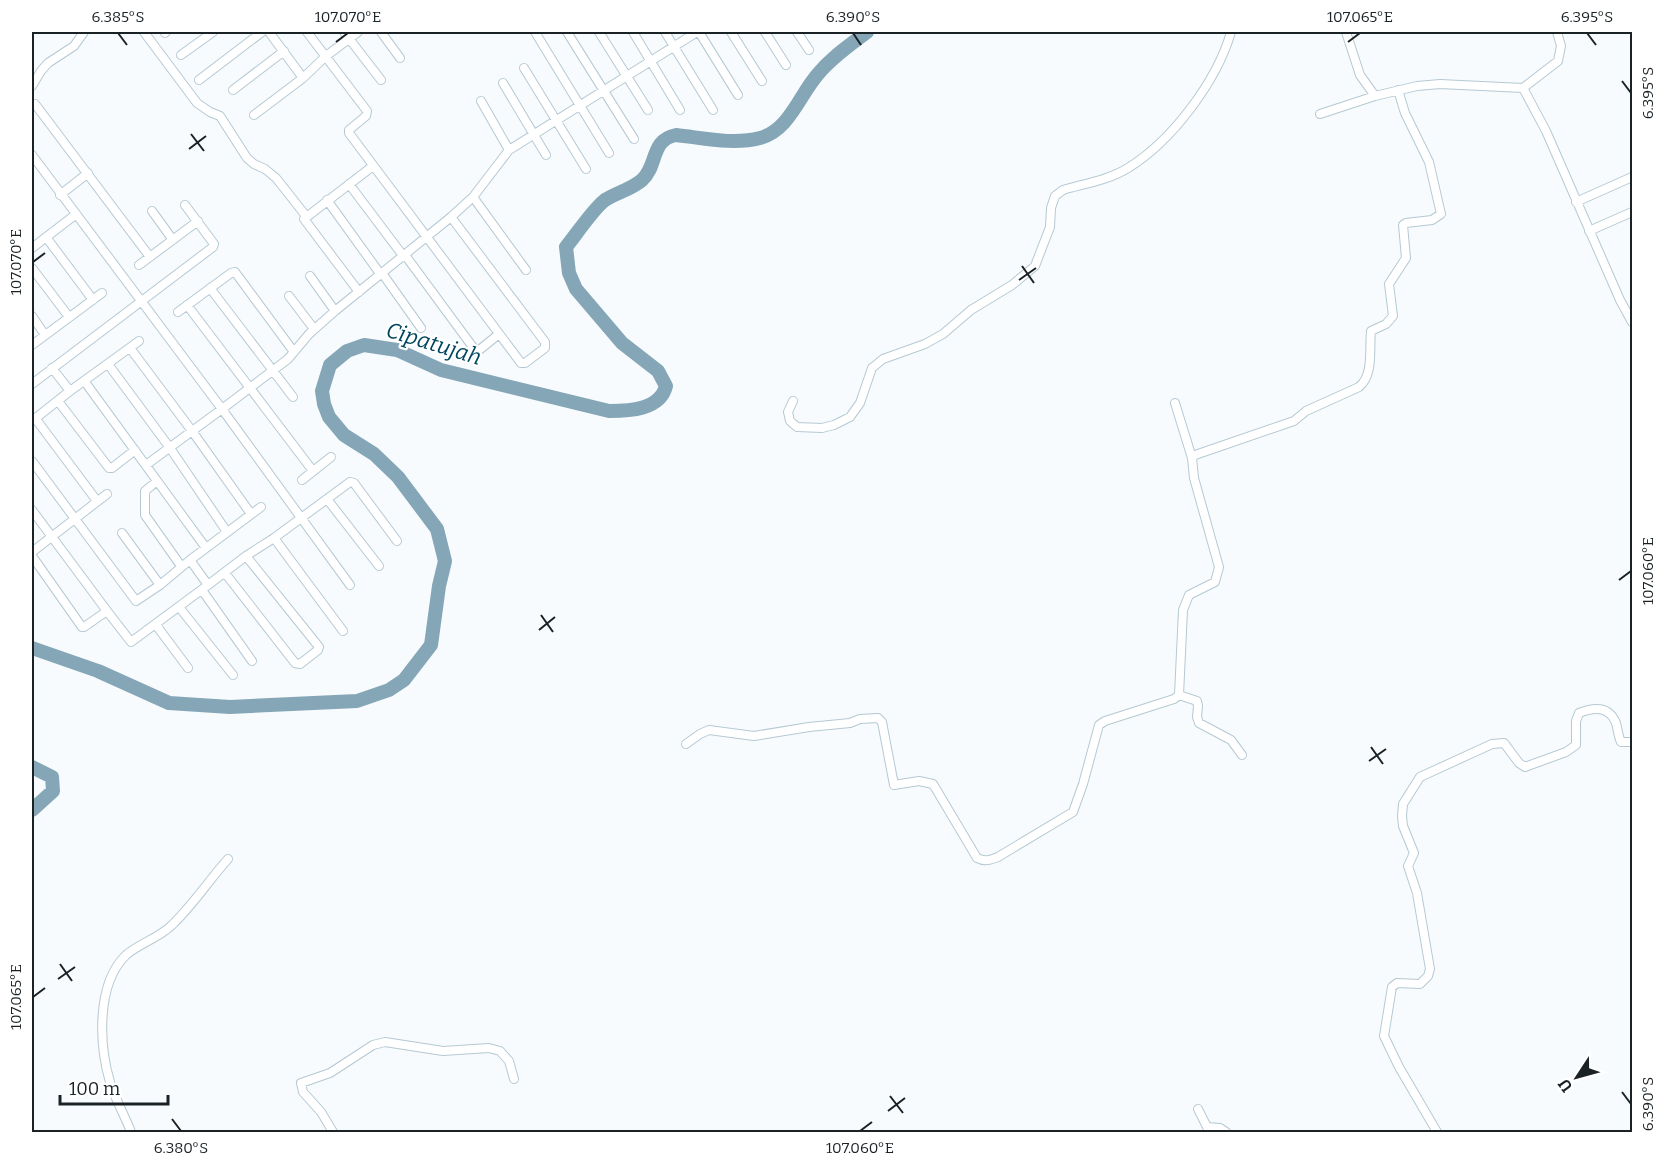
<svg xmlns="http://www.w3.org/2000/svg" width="1664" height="1164" viewBox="0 0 1664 1164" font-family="Bitter,serif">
  <rect width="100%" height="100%" fill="#f7fbfe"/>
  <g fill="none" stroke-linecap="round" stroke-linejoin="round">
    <path stroke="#84a6b6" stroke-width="14" d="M32 648 98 671 169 703 230 707 357 701 389 690 404 680 431 645 439 586 445 561 437 529 398 477 374 454 344 435 329 417 324 404 322 391 330 365 347 351 364 345 397 350 441 370 609 411C629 411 660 410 666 386L658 371 622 343 576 289 569 273 566 247C576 235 593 209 605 200 616 193 632 189 642 180 658 166 650 140 676 135 704 138 733 145 760 138 789 131 800 94 818 74 832 57 850 45 867 32
      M32 767 52 777 53 791 32 810"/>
    <g stroke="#b5c9d3" stroke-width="10">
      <path id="minor" d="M144 32 197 103 210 112 220 116 247 158 254 164 265 169 276 178 306 216
        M269 32 303 78
        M307 32 367 111 366 116 349 130V133L521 363H525L545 348V342L451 217
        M344 32 381 80
        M381 32 400 58
        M535 32 609 153
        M567 32 634 139
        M599 32 648 110
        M633 32 680 110
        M665 32 713 110
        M699 32 738 95
        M731 32 762 81
        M765 32 786 65
        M797 32 809 50
        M1346 32 1360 75 1375 96
        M1557 32 1561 46 1558 61 1523 88 1546 131 1620 300 1632 322
        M165 33 166 32
        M181 55 213 32
        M524 68 586 169
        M199 80 262 32
        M503 83 546 155
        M32 86 41 71 48 63 74 46 84 32
        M233 90 284 51
        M481 101 509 150
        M35 104 150 257
        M1320 114 1375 96 1417 86 1440 84 1523 88
        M254 115 303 78 326 56 358 32
        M32 155 222 409 288 359 309 334 335 311 451 217 473 197 509 150 697 32
        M349 184 404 257
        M60 195 88 173
        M473 197 526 270
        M327 200 381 275
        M1576 202 1632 177
        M152 211 173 240
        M1589 231 1632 212
        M46 237 93 300
        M32 248 75 215
        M405 255 475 350 478 351 499 334
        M139 265 198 221
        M32 268 69 317
        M382 273 421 328
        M310 276 335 311
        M210 288 293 397
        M359 292 304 219 373 166
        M289 296 314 329
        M187 305 313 471
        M178 312 231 273 235 272 294 352
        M32 316 45 335
        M32 345 102 293
        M130 348 192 431 251 514
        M108 364 170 448 227 532
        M85 382 206 548
        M32 384 213 247 214 244 185 205
        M70 391 139 341
        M58 401 109 468H112L135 450
        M793 401 788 412 790 421 797 427 822 428 834 425 850 417 860 403 872 368 883 359 925 344 943 334 971 310 1012 285 1035 266 1050 227 1051 208 1055 196 1063 190C1083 184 1109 180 1128 168 1172 141 1217 81 1231 32
        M1175 403 1192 458
        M35 418 97 501
        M32 421 70 391 52 368
        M32 461 136 601 160 585 190 560 208 585 131 642 107 611
        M146 465 222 409 350 585
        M302 480 331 457
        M157 481 145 491V515L181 566
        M327 499 379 566
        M32 510 107 611 84 627H82L32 556
        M122 533 160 585
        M32 552 107 494
        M190 560 261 507
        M225 573 295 663 300 664 318 650 319 647 246 556 274 538
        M208 585 246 556
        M202 590 252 661
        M179 607 233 675
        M156 625 188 668
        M343 631 274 538 350 482 354 483 397 541
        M1179 695 1197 701 1198 706 1197 717 1199 723 1231 740 1242 755
        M686 744 700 734 709 730 754 736 809 727 850 723 860 719 878 718 882 722 894 785 919 781 933 784 977 858C985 862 990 860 998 857L1073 812 1083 784 1099 725 1105 721 1174 699 1179 695 1183 610 1189 595 1215 582 1219 567 1194 478 1192 458 1195 455 1294 421 1306 411 1359 387C1374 375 1369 349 1371 331L1386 324 1393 316 1389 284 1406 258 1403 225 1406 223 1432 220 1441 214 1429 162 1405 113 1398 90
        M1198 1109 1207 1127
        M1207 1127 1220 1128 1226 1132
        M131 1132C125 1116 115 1099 110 1082 99 1045 96 984 126 955 140 943 159 938 172 925 193 905 209 880 228 859
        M333 1132 321 1112 303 1092 301 1083 330 1073 373 1045 385 1042 443 1051 489 1048 500 1051 509 1061 514 1079
        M1437 1132 1399 1067 1384 1036 1392 987 1397 983 1420 984 1428 976 1430 969 1417 893 1408 866 1414 853 1403 826 1402 816 1403 804 1420 777 1492 744 1504 743 1519 763 1525 767 1566 752 1576 745V721L1579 713C1594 707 1609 706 1616 723 1618 730 1618 736 1621 742H1632"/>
    </g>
    <use href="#minor" stroke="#fff" stroke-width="8"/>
  </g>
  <path fill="none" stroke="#1b2226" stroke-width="2" d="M118 33 127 45M853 33 861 45M1587 33 1596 45M336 42 348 33M1348 42 1360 33M1622 81 1631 93M191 134 204 151M189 149 206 136M33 262 45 253M1022 266 1034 283M1019 280 1036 268M1619 580 1631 571M541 615 553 632M539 630 555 617M1371 747 1383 764M1369 761 1386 749M60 964 72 981M58 979 75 967M33 997 45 988M1622 1092 1631 1104M890 1096 903 1113M888 1111 905 1098M172 1119 181 1131M860 1131 872 1122"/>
  <g text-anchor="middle" stroke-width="4.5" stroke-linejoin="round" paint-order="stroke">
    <g font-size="22" font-style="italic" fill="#00465d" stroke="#fff">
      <text transform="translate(434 343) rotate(17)" y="8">Cipatujah</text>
    </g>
  </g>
  <rect width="1664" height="1164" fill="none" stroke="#ffffff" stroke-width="66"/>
  <g transform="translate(1577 1077) rotate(234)" stroke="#ffffff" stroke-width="4.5" paint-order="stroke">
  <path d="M0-4.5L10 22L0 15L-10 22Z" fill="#1b2226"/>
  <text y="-9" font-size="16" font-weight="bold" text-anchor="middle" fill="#1b2226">U</text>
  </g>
  <path d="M60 1095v9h108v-9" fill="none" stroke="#1b2226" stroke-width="3"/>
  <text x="69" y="1095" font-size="18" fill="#1b2226" stroke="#ffffff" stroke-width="4.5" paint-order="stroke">100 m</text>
  <rect x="33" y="33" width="1598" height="1098" fill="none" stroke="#1b2226" stroke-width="2"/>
  <g font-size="15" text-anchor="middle" fill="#1b2226">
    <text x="118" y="22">6.385°S</text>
    <text x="348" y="22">107.070°E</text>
    <text x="853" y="22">6.390°S</text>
    <text x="1360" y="22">107.065°E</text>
    <text x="1587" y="22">6.395°S</text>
    <text transform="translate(1648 93) rotate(-90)" y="5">6.395°S</text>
    <text transform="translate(16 262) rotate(-90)" y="5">107.070°E</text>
    <text transform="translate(1648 571) rotate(-90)" y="5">107.060°E</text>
    <text transform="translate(16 997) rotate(-90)" y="5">107.065°E</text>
    <text transform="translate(1648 1104) rotate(-90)" y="5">6.390°S</text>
    <text x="181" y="1153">6.380°S</text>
    <text x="860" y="1153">107.060°E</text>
  </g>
</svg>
